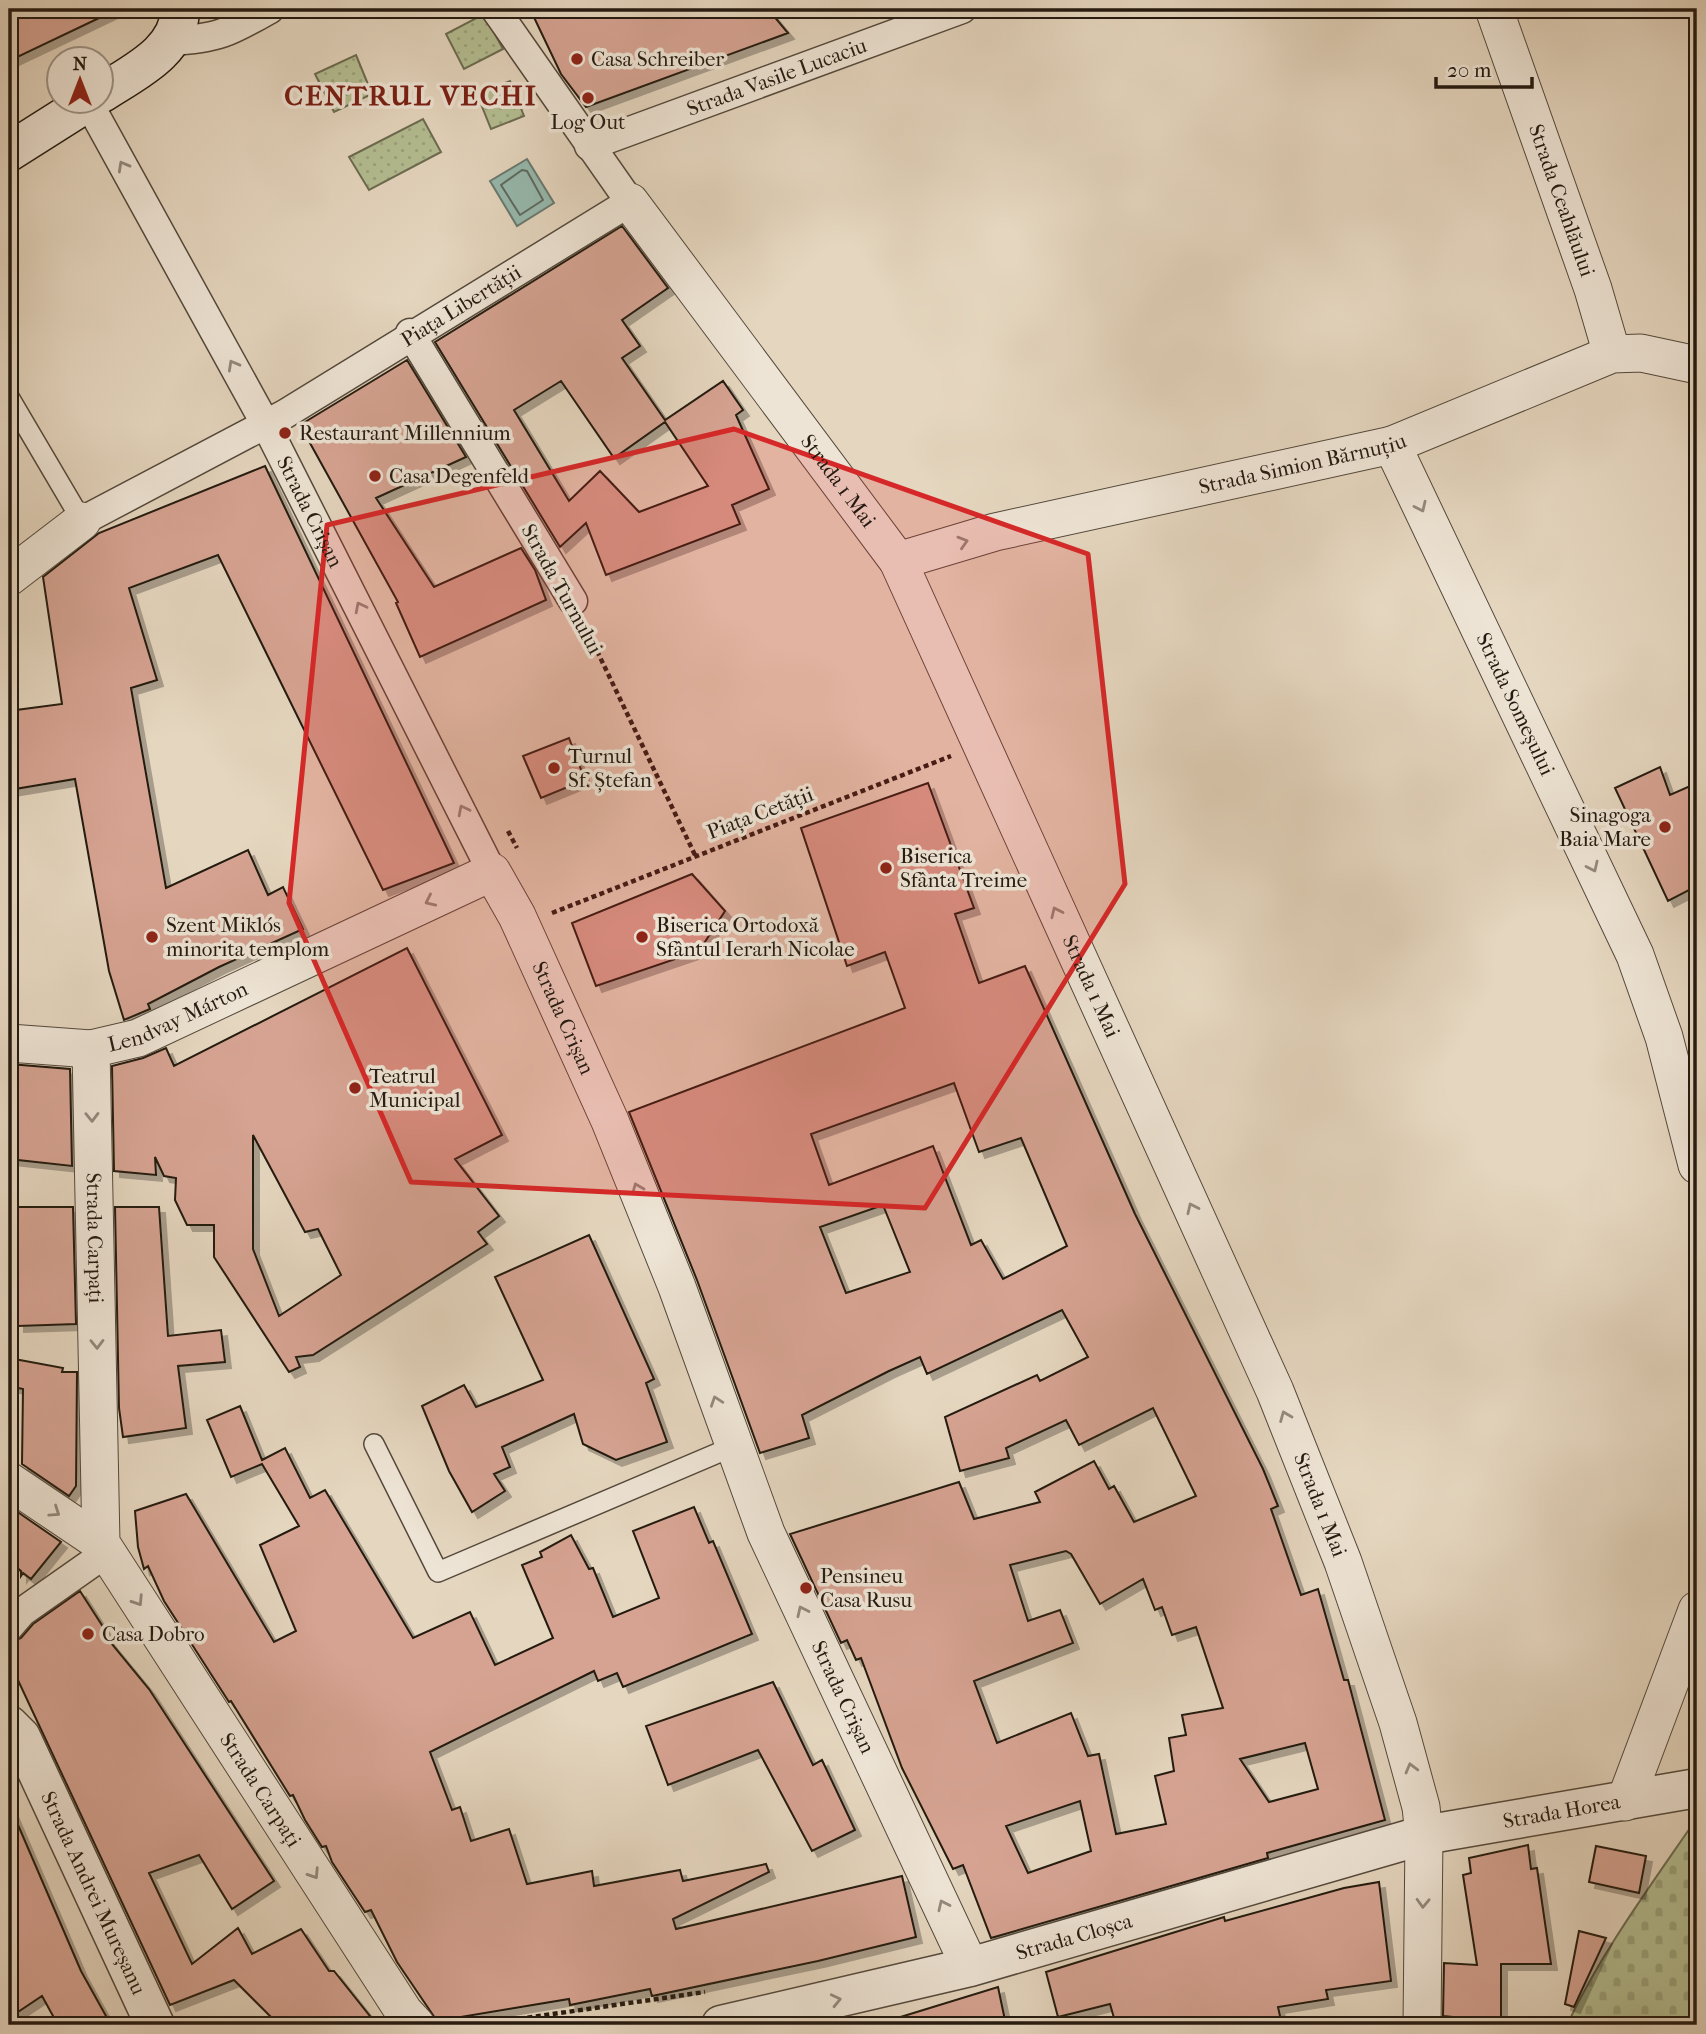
<svg xmlns="http://www.w3.org/2000/svg" width="1706" height="2034" viewBox="0 0 1706 2034" font-family="'IM FELL French Canon',serif">
  <defs>
    <pattern id="green-dots" width="8" height="8" patternUnits="userSpaceOnUse" patternTransform="scale(1.75)"><rect width="8" height="8" fill="#b4be92"/><path d="M2 2h.1M6 6h.1" fill="none" stroke="#9ba37d" stroke-width="1.8" stroke-linecap="round"/></pattern>
    <pattern id="cemetery-stones" width="16" height="16" patternUnits="userSpaceOnUse" patternTransform="scale(1.75)"><rect width="16" height="16" fill="#b4be92"/><path d="M2 7V4a2 2 0 0 1 4 0v3zM10 15v-3a2 2 0 0 1 4 0v3z" fill="#9ba37d"/></pattern>
    <filter id="shadow"><feDropShadow dx="6" dy="6" stdDeviation="0" flood-color="#0004"/></filter>
  </defs>
  <rect width="100%" height="100%" fill="#e5d6bf"/>
  <filter id="stains"><feTurbulence type="fractalNoise" baseFrequency=".00286" numOctaves="4"/><feColorMatrix values="0 0 0 0 .2 0 0 0 0 .09 0 0 0 0 .02 0 0 0 .5 -.17"/></filter>
  <radialGradient id="worn" r=".72"><stop offset=".6" stop-color="#630" stop-opacity="0"/><stop offset="1" stop-color="#630" stop-opacity=".3"/></radialGradient>
  <path fill="url(#green-dots)" stroke="#6c6c52" stroke-width="2" d="M484 14 503 49 464 69 446 34Z
    M356 55 372 94 334 112 315 74Z
    M510 81 524 116 491 129 477 94Z
    M423 119 441 152 369 190 349 157Z"/>
  <path fill="url(#cemetery-stones)" stroke="#6c6c52" stroke-width="2" d="M1697 1827V2025H1567C1600 1955 1646 1892 1690 1828Z"/>
  <path fill="#96b9ae" stroke="#68796f" stroke-width="2" d="M527 159 554 203 517 226 490 181Z"/>
  <g fill="none" stroke-linecap="round" stroke-linejoin="round">
    <path stroke="#5d6a60" stroke-width="2" d="M522 170 527 171 543 200 520 215 501 185Z"/>
  </g>
  <path fill="#d6a392" stroke="#241a11" stroke-width="2" fill-rule="evenodd" filter="url(#shadow)" d="M9 9H118L9 61Z
    M530 9H768L788 33 586 107 561 74Z
    M622 226 668 288 622 320 640 346 622 358 665 420 723 381 743 410 736 415 769 489 732 505 740 524 606 575 586 523 560 547 435 342ZM561 381 614 458 665 422 708 486 639 512 600 471 569 501 514 410Z
    M407 360 466 457 376 498 434 587 521 548 535 570 546 600 420 657 396 603 398 602 300 425Z
    M265 466 454 863 383 890 218 555 129 588 157 680 131 688 166 888 248 850 268 895 283 887 303 929 219 967 148 1004 150 1009 124 1020 109 971 75 779 9 790V711L62 704 43 577 99 533Z
    M569 738 585 780 541 798 523 756Z
    M1660 767 1670 795 1697 783V886L1668 901 1615 788Z
    M928 783 974 908 955 914 979 983 1025 966 1135 1214 1263 1469 1278 1506 1271 1509 1301 1595 1318 1589 1344 1680H1348L1385 1820 1267 1853 1268 1858 991 1938 963 1865 953 1869 902 1768 861 1658 856 1660 847 1640 841 1643 790 1534 959 1482 974 1519 1040 1502 1035 1492 1094 1461 1109 1489 1114 1486 1134 1522 1196 1496 1153 1408 1079 1445 1066 1420 1006 1448 1009 1458 960 1471 945 1417 1037 1375 1040 1381 1088 1357 1062 1310 927 1374 920 1357 889 1371 802 1415 809 1438 760 1453 697 1280 629 1112 905 1008 885 952 847 966 801 828ZM954 1083 979 1152 1021 1138 1067 1246 1003 1279 981 1240 971 1245 933 1146 829 1185 811 1134ZM883 1205 910 1272 846 1293 820 1227ZM1066 1551 1071 1554 1100 1604 1143 1579 1155 1610 1162 1607 1172 1635 1196 1627 1223 1708 1182 1715 1186 1735 1169 1738 1174 1771 1155 1776 1166 1824 1116 1834 1099 1754 1088 1756 1071 1713 997 1743 974 1681 1073 1643 1060 1610 1028 1621 1010 1565ZM1305 1743 1318 1789 1269 1802 1240 1759ZM1080 1801 1091 1851 1028 1873 1006 1826Z
    M692 874 725 911 699 951 596 986 572 923Z
    M407 948 502 1135 455 1159 499 1216 478 1232 487 1244 313 1355 296 1357 300 1367 289 1372 214 1257V1225H187L175 1200 176 1178 164 1176 155 1157 156 1175 114 1171 112 1066 143 1058 166 1048 174 1066ZM253 1135 305 1232 318 1229 341 1275 279 1316 253 1249Z
    M9 1064 70 1069 72 1166 9 1159Z
    M9 1207H73L76 1324 18 1326V1305L9 1306Z
    M115 1207H159L168 1336 221 1330 225 1362 178 1366 186 1428 123 1437 119 1408Z
    M589 1235 654 1379 646 1383 667 1442 616 1460 583 1444 574 1414 502 1447 510 1467 494 1474 505 1491 472 1512 449 1471 422 1406 464 1385 476 1407 543 1380 495 1277Z
    M9 1358 63 1368 62 1372H77L76 1486 69 1496 22 1464 23 1389 9 1386Z
    M240 1406 262 1460 285 1448 310 1498 325 1490 413 1638 470 1612 495 1665 553 1638 522 1565 542 1557 540 1552 571 1535 589 1569 593 1568 613 1617 659 1598 633 1531 694 1507 709 1543 713 1541 752 1634 623 1687 617 1673 598 1681 594 1671 430 1752 452 1810 460 1807 471 1841 509 1829 527 1884 592 1871 594 1886 680 1870 683 1881 766 1864 769 1872 673 1919 676 1929 902 1876 916 1937 818 1961 652 1996 650 1989 570 2005 569 1999 437 2021 397 1962 371 1910 365 1912 332 1862 326 1846 322 1847 305 1820 293 1795 290 1796 231 1701 229 1702 164 1601 148 1566 144 1569 138 1547 135 1511 186 1494 274 1642 296 1631 260 1545 299 1526 262 1464 231 1477 207 1420Z
    M9 1506 61 1542 31 1579 23 1573 21 1576V1571L9 1561Z
    M80 1591 105 1630 102 1632 149 1689 274 1881 232 1909 199 1855 149 1873 192 1964 238 1928 252 1954 301 1929 329 1971H334L377 2025H279L234 1980 170 2005 9 1661V1643L21 1638 33 1624Z
    M773 1682 813 1765 822 1760 855 1830 812 1851 758 1750 668 1785 646 1726Z
    M9 1804 81 1971 111 2025H58L42 1996 9 2018Z
    M1528 1845 1531 1869 1537 1868 1551 1964H1501V2025H1462V2018L1443 2016 1444 1963 1477 1965 1463 1875 1471 1873 1469 1858Z
    M1596 1846 1646 1856 1639 1893 1589 1882Z
    M1379 1882 1391 1981 1326 1990 1328 1999 1278 2007 1282 2025H1116L1110 2004 1058 2017 1046 1972 1224 1917 1225 1921 1344 1888Z
    M1579 1931 1606 1938 1574 2007 1565 2004Z
    M998 1987 1006 2025H895L894 2019Z"/>
  <g fill="none" stroke-linecap="round" stroke-linejoin="round">
    <g stroke="#54493c" stroke-width="22">
      <path id="service" d="M9 397 82 521
        M374 1444 438 1572 732 1447"/>
    </g>
    <g stroke="#54493c" stroke-width="31">
      <g id="pedestrian">
        <path d="M170 41C217 39 230 32 270 9"/>
        <path id="s1" d="M88 102 266 425 492 872"/>
        <path id="s2" d="M589 146 962 9"/>
        <path d="M410 333 573 601"/>
        <path id="s3" d="M82 521 285 414 630 202 495 9"/>
        <path d="M9 1627 22 1612 106 1553"/>
      </g>
    </g>
    <g stroke="#54493c" stroke-width="39">
      <g id="minor">
        <path id="s4" d="M1494 9 1593 289 1612 354"/>
        <path id="s5" d="M630 202 898 561 1275 1391 1343 1562 1398 1723 1421 1807 1424 1835 1422 2025"/>
        <path id="s6" d="M1392 445 1635 955 1664 1037 1697 1165"/>
        <path id="s7" d="M898 561 995 532 1392 445 1612 354 1641 353 1697 365"/>
        <path d="M9 577 82 521"/>
        <path id="s8" d="M9 1043 91 1049 138 1038 492 872 517 916 610 1121 677 1287 766 1533 970 1967"/>
        <path id="s9" d="M91 1049 101 1543 404 2012 416 2025"/>
        <path d="M9 1481 101 1543"/>
        <path d="M1625 1802 1697 1610"/>
      </g>
    </g>
    <g stroke="#54493c" stroke-width="41">
      <g id="tertiary">
        <path id="s10" d="M9 1725 21 1737 155 2025"/>
        <path id="s11" d="M721 2025 970 1967 1424 1835 1697 1788"/>
      </g>
    </g>
    <g stroke="#241a11" stroke-width="41">
      <path id="secondary" d="M102 93C132 73 180 52 180 9
        M9 152 88 102"/>
    </g>
    <path stroke="#241a11" stroke-width="4.5" stroke-dasharray="5 3.5" stroke-linecap="butt" d="M586 628 695 855
      M508 831 517 848
      M552 913 951 756
      M477 2025 705 1992"/>
    <use href="#service" stroke="#eee4d5" stroke-width="19"/>
    <use href="#pedestrian" stroke="#eee4d5" stroke-width="28"/>
    <use href="#minor" stroke="#eee4d5" stroke-width="37"/>
    <use href="#tertiary" stroke="#eee4d5" stroke-width="38"/>
    <use href="#secondary" stroke="#eee4d5" stroke-width="38"/>
  </g>
  <defs><path id="oneway-chevron" d="M-2-3.5L2.5 0L-2 3.5" fill="none" stroke-width="1.6" stroke-linecap="round" stroke-linejoin="round" transform="scale(1.75)"/></defs>
  <g stroke="#93897d">
    <use href="#oneway-chevron" transform="translate(123 166) rotate(-119)"/>
    <use href="#oneway-chevron" transform="translate(233 365) rotate(-119)"/>
    <use href="#oneway-chevron" transform="translate(1421 507) rotate(65)"/>
    <use href="#oneway-chevron" transform="translate(963 542) rotate(-17)"/>
    <use href="#oneway-chevron" transform="translate(360 607) rotate(-117)"/>
    <use href="#oneway-chevron" transform="translate(463 810) rotate(-117)"/>
    <use href="#oneway-chevron" transform="translate(1593 867) rotate(65)"/>
    <use href="#oneway-chevron" transform="translate(430 901) rotate(155)"/>
    <use href="#oneway-chevron" transform="translate(1056 912) rotate(-115)"/>
    <use href="#oneway-chevron" transform="translate(92 1117) rotate(89)"/>
    <use href="#oneway-chevron" transform="translate(637 1188) rotate(-112)"/>
    <use href="#oneway-chevron" transform="translate(1192 1208) rotate(-115)"/>
    <use href="#oneway-chevron" transform="translate(97 1344) rotate(89)"/>
    <use href="#oneway-chevron" transform="translate(716 1401) rotate(-109)"/>
    <use href="#oneway-chevron" transform="translate(1285 1416) rotate(-112)"/>
    <use href="#oneway-chevron" transform="translate(55 1512) rotate(34)"/>
    <use href="#oneway-chevron" transform="translate(138 1601) rotate(57)"/>
    <use href="#oneway-chevron" transform="translate(802 1611) rotate(-115)"/>
    <use href="#oneway-chevron" transform="translate(1411 1768) rotate(-105)"/>
    <use href="#oneway-chevron" transform="translate(314 1874) rotate(57)"/>
    <use href="#oneway-chevron" transform="translate(1423 1903) rotate(92)"/>
    <use href="#oneway-chevron" transform="translate(943 1905) rotate(-115)"/>
    <use href="#oneway-chevron" transform="translate(836 2000) rotate(-13)"/>
  </g>
  <path fill="#d62828" fill-opacity="0.2" stroke="#d62828" stroke-width="5" stroke-linejoin="round" d="M734 429 1088 554 1125 884 925 1208 411 1182 289 903 327 525Z"/>
  <g fill="#8f2418" stroke="#eee4d5" stroke-width="2.5">
    <circle cx="577" cy="59" r="7"/>
    <circle cx="588" cy="98" r="7"/>
    <circle cx="285" cy="433" r="7"/>
    <circle cx="375" cy="476" r="7"/>
    <circle cx="554" cy="768" r="7"/>
    <circle cx="1665" cy="827" r="7"/>
    <circle cx="886" cy="868" r="7"/>
    <circle cx="152" cy="937" r="7"/>
    <circle cx="642" cy="937" r="7"/>
    <circle cx="355" cy="1088" r="7"/>
    <circle cx="806" cy="1588" r="7"/>
    <circle cx="88" cy="1634" r="7"/>
  </g>
  <g text-anchor="middle" stroke-width="7" stroke-linejoin="round" paint-order="stroke">
    <g font-size="21" fill="#241a11" stroke="#eee4d5" text-anchor="start">
      <text x="591" y="66">Casa Schreiber</text>
      <text x="588" y="129" text-anchor="middle">Log Out</text>
      <text x="299" y="440">Restaurant Millennium</text>
      <text x="389" y="483">Casa Degenfeld</text>
      <text x="568" y="763">Turnul<tspan x="568" dy="24">Sf. Ștefan</tspan></text>
      <text x="1651" y="822" text-anchor="end">Sinagoga<tspan x="1651" dy="24">Baia Mare</tspan></text>
      <text x="900" y="863">Biserica<tspan x="900" dy="24">Sfânta Treime</tspan></text>
      <text x="166" y="932">Szent Miklós<tspan x="166" dy="24">minorita templom</tspan></text>
      <text x="656" y="932">Biserica Ortodoxă<tspan x="656" dy="24">Sfântul Ierarh Nicolae</tspan></text>
      <text x="369" y="1083">Teatrul<tspan x="369" dy="24">Municipal</tspan></text>
      <text x="820" y="1583">Pensineu<tspan x="820" dy="24">Casa Rusu</tspan></text>
      <text x="102" y="1641">Casa Dobro</text>
    </g>
    <g font-size="21" fill="#241a11" stroke="#eee4d5">
      <text dy="7" stroke="none"><textPath href="#s2" startOffset="200">Strada Vasile Lucaciu</textPath></text>
      <text dy="7" stroke="none"><textPath href="#s4" startOffset="203">Strada Ceahlăului</textPath></text>
      <text dy="7" stroke="none"><textPath href="#s3" startOffset="436">Piața Libertății</textPath></text>
      <text dy="7" stroke="none"><textPath href="#s7" startOffset="416">Strada Simion Bărnuțiu</textPath></text>
      <text dy="7" stroke="none"><textPath href="#s5" startOffset="348">Strada 1 Mai</textPath></text>
      <text dy="7" stroke="none"><textPath href="#s1" startOffset="466">Strada Crișan</textPath></text>
      <text transform="translate(562 589) rotate(61)" y="7">Strada Turnului</text>
      <text dy="7" stroke="none"><textPath href="#s6" startOffset="287">Strada Someșului</textPath></text>
      <text transform="translate(760 813) rotate(-21)" y="7">Piața Cetății</text>
      <text dy="7" stroke="none"><textPath href="#s5" startOffset="915">Strada 1 Mai</textPath></text>
      <text dy="7" stroke="none"><textPath href="#s8" startOffset="175">Lendvay Márton</textPath></text>
      <text dy="7" stroke="none"><textPath href="#s8" startOffset="684">Strada Crișan</textPath></text>
      <text dy="7" stroke="none"><textPath href="#s9" startOffset="189">Strada Carpați</textPath></text>
      <text dy="7" stroke="none"><textPath href="#s5" startOffset="1482">Strada 1 Mai</textPath></text>
      <text dy="7" stroke="none"><textPath href="#s8" startOffset="1419">Strada Crișan</textPath></text>
      <text dy="7" stroke="none"><textPath href="#s9" startOffset="788">Strada Carpați</textPath></text>
      <text dy="7" stroke="none"><textPath href="#s11" startOffset="868">Strada Horea</textPath></text>
      <text dy="7" stroke="none"><textPath href="#s10" startOffset="189">Strada Andrei Mureșanu</textPath></text>
      <text dy="7" stroke="none"><textPath href="#s11" startOffset="364">Strada Cloșca</textPath></text>
    </g>
    <g font-size="28" font-weight="bold" letter-spacing="2" fill="#7a1f14" stroke="#eee4d5">
      <text x="411" y="105">CENTRUL VECHI</text>
    </g>
  </g>
  <rect width="1706" height="2034" fill="none" stroke="#e5d6bf" stroke-width="35"/>
  <rect x="10" y="10" width="1685" height="2013" fill="none" stroke="#241a11" stroke-width="3.5"/>
  <rect x="18" y="18" width="1671" height="1999" fill="none" stroke="#241a11" stroke-width="2"/>
  <g transform="translate(80 80)"><circle r="33" fill="#eee4d5" stroke="#9d9387" stroke-width="2"/>
  <path d="M0-5L12 26L0 18L-12 26Z" fill="#8f2418"/>
  <text y="-10" font-size="19" font-weight="bold" text-anchor="middle" fill="#241a11">N</text>
  </g>
  <path d="M1436 77v10h96v-10" fill="none" stroke="#241a11" stroke-width="3.5"/>
  <text x="1447" y="77" font-size="21" fill="#241a11" stroke="#eee4d5" stroke-width="5" paint-order="stroke">20 m</text>
  <rect width="100%" height="100%" filter="url(#stains)"/>
  <rect width="100%" height="100%" fill="url(#worn)"/>
</svg>
